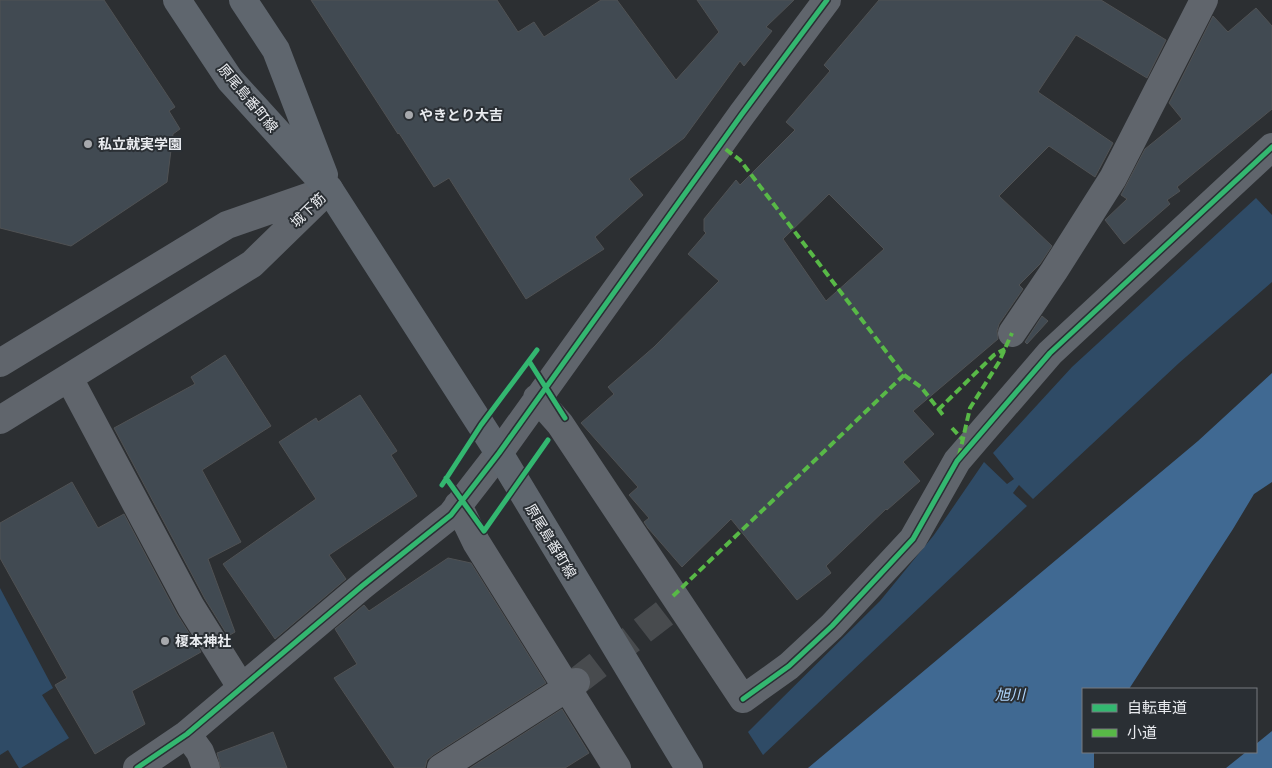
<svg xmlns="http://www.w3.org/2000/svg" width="1272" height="768" viewBox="0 0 1272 768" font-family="'Golos Text','Noto Sans JP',sans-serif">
  <rect width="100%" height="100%" fill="#2c2f32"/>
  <path fill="#2f4b66" d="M1256 198 1272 215V282L1179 363 1033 499 1019 485 1013 493 1027 506 763 755 748 732 880 601 934 535 984 462 1007 484 1014 479 993 453 1072 367Z
    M0 588 53 688 42 695 69 738 21 768H19L8 750 0 755Z"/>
  <path fill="#406992" d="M1272 373V482L1254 494 1233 529 1129 689H1083V752H1094V768H808L1198 441Z
    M1272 731V768H1226L1246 752H1256V744Z"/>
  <path fill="#414a52" stroke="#505254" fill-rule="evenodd" d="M0 0H104L175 107 169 111 180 129 173 134 167 182 71 246 0 228Z
    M311 0H497L518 32 534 22 544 37 601 0H617L676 80 719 32 697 0H794L766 27 772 31 744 66 740 61 684 138 629 179 643 195 595 237 604 249 526 299 449 178 434 187 399 133 398 134Z
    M879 0H1101L1166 40 1147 78 1076 35 1038 92 1113 143 1095 177 1049 146 999 196 1052 246 1040 264 1019 285 1023 289 999 324 997 331 998 339 913 411 934 434 903 462 920 481 887 510 886 509 826 566 831 573 797 600 731 519 682 567 648 528 644 522 649 518 629 495 638 487 581 423 614 394 608 387 654 347 719 281 688 254 706 233 704 231V219L736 180 740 185 795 130 786 122 830 71 824 65ZM829 194 884 249 826 301 783 239Z
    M1256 8 1272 26V109L1177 187 1180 191 1167 200 1170 204 1124 244 1105 220 1127 199 1121 195 1145 149 1182 119 1169 103 1213 16 1228 32Z
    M1042 316 1048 321 1027 344 1025 342Z
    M225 355 271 426 202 470 241 542 208 559 235 632 228 636 205 599 114 428 195 384 191 377Z
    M360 395 397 451 391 455 417 496 329 555 346 579 275 639 223 564 316 499 279 442 316 418 318 422Z
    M72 482 98 528 124 514 177 614 201 652 132 691 145 724 95 754 55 685 67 678 0 558V523Z
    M448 558 471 563 546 683 433 755 427 760 425 768H395L334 678 357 664 335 629 364 605 369 611Z
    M562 709 589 753 565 768H470Z
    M273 732 287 768H221L217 753Z"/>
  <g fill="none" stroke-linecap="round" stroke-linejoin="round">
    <path stroke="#484b4e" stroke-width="28" stroke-dasharray="28 14" stroke-linecap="butt" d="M576 682 665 613"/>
    <path stroke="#60656c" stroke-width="28" d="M1012 333 1054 271 1113 178 1204 0
      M0 363 227 225 322 192
      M69 378 191 607 241 687
      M537 398 560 424 743 699 789 666 832 626 913 539 957 461 1050 353 1272 147
      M0 420 252 264 329 189
      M458 505 476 542 617 768
      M187 734 200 752 206 768
      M137 768 187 734 362 586 451 515 499 453 742 114 827 0
      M441 768 576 682"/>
    <path stroke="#5f666e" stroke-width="28" d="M177 0 230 80 329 189 499 453 689 768
      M243 0 276 50 324 175"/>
    <path stroke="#58b947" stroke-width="4" stroke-dasharray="8 4" stroke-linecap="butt" d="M904 375 921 387 943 415
      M938 410 994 355 1005 349
      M952 428 963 440
      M959 456 970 408 999 362 1012 333
      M673 596 904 375 740 160 720 145"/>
    <g stroke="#2a2f34" stroke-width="8">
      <path id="cycleway" d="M529 361 565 418
        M446 478 484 531 548 440
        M442 485 481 425 537 350
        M743 699 789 666 832 626 913 539 957 461 1050 353 1272 147
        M137 768 187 734 362 586 451 515 499 453 742 114 827 0"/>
    </g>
    <use href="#cycleway" stroke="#33b770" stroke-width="5"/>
  </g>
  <g fill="#a7a9ad" stroke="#2a2f34" stroke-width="2">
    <circle cx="409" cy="115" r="5"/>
    <circle cx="88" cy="144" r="5"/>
    <circle cx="165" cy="641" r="5"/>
  </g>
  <g text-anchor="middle" stroke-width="4" stroke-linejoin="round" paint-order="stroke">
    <g font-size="14" fill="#e9ebef" stroke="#2a2f34">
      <text transform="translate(248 98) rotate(50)" y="5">原尾島番町線</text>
      <text transform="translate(308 210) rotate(-44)" y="5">城下筋</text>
      <text transform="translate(551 541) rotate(59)" y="5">原尾島番町線</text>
    </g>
    <g font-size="14" font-weight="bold" fill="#e9ebef" stroke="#2a2f34" text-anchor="start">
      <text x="419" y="120">やきとり大吉</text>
      <text x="98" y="149">私立就実学園</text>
      <text x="175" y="646">榎本神社</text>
    </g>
    <g font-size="15" font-style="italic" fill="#afd5fd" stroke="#2a2f34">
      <text x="1010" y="700">旭川</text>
    </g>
  </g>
  <rect x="1082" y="688" width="175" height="65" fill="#2a2f34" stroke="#767a7f"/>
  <rect x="1092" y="704" width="25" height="8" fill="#33b770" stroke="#767a7f"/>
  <text x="1127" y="713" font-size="15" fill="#e9ebef">自転車道</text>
  <rect x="1092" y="729" width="25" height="8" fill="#58b947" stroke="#767a7f"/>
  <text x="1127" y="738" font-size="15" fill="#e9ebef">小道</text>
</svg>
